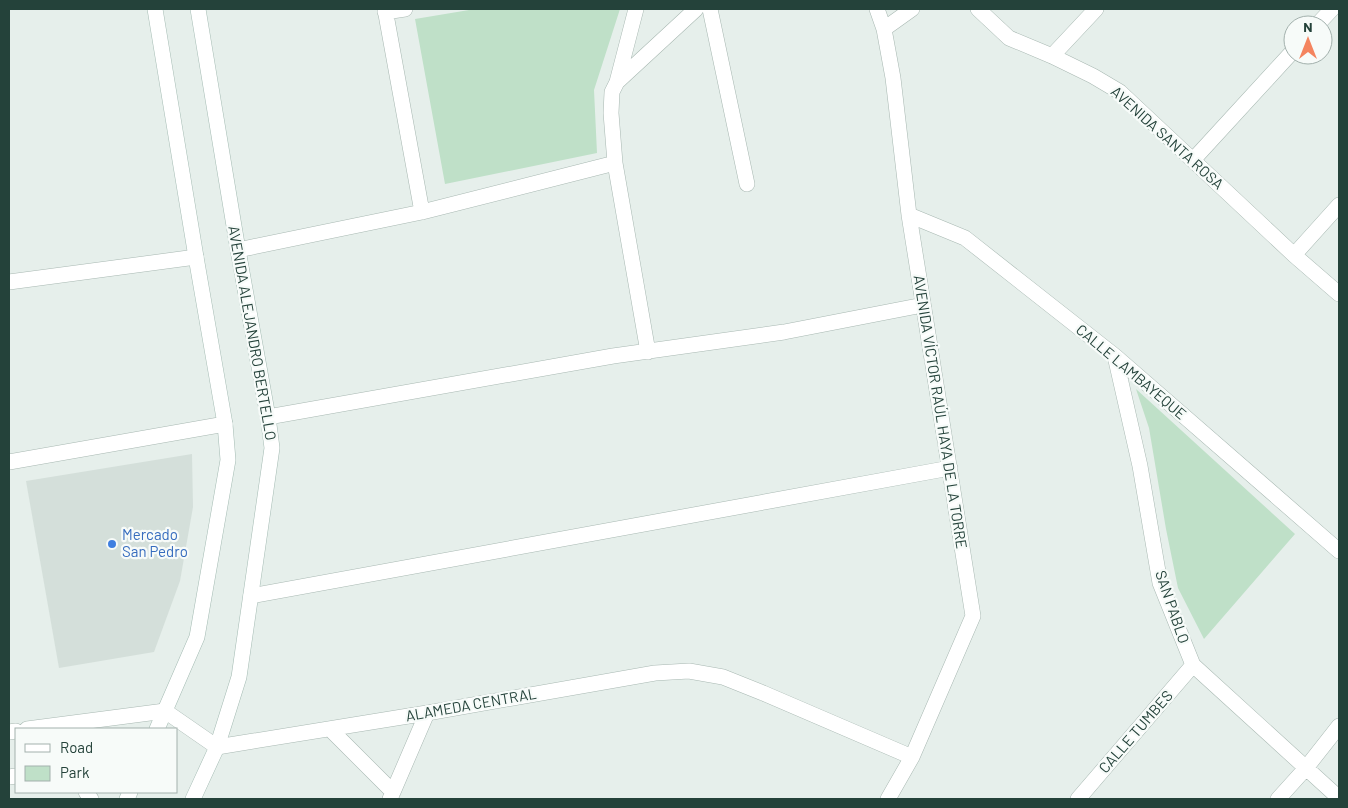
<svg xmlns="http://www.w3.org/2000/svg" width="1348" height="808" viewBox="0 0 1348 808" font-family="Barlow,sans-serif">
  <rect width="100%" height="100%" fill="#e6efeb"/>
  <path fill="#d4dfda" d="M192 454 193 507 180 581 154 652 59 668 26 481Z"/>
  <path fill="#bfe0c8" d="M475 9H620L594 90 597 153 445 184 415 19Z
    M1136 389 1295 534 1204 639 1178 588 1166 529 1149 428Z"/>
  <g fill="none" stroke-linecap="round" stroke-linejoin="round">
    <g stroke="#a8b8b2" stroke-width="16">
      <path id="minor" d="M385 9 422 212
        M636 9 617 82 612 92 611 113 615 163 648 352
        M710 9 747 184
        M877 9 884 29 893 78 909 215 973 616 912 757 888 799
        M978 9 1009 38 1052 56 1093 76 1120 92 1294 255 1339 294
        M385 12 405 9
        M1317 25 1332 9
        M884 29 912 9
        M1052 56 1096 9
        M617 82 696 9
        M1193 160 1293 51
        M909 215 965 238 1115 356 1339 551
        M238 250 422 212 615 163
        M1294 255 1339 205
        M9 282 196 257
        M1115 356 1140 466 1160 583 1193 665 1339 798
        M268 417 613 356 784 332 923 305
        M9 462 225 424
        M251 596 950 468
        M27 729 165 711 217 747 427 713 655 673 689 671 723 677 763 693 912 757
        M330 729 393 792
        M9 732 16 731
        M9 777 16 776
        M86 792 91 799
        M390 799 427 713
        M1078 799 1193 665
        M1278 799 1306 768 1339 726"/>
    </g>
    <g stroke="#a4bbb3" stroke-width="16">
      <path id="secondary" d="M155 9 196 257 225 424 228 460 197 637 157 729
        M127 799 130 792
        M193 799 217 747 239 677 272 448 268 417 238 250 198 9"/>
    </g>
    <use href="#minor" stroke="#fff" stroke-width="15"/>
    <use href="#secondary" stroke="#fff" stroke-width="15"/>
  </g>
  <circle fill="#3f7fe0" stroke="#f7fbf9" stroke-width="2" cx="112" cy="544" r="5"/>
  <g text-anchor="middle" stroke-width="4.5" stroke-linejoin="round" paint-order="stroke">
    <g font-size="15" fill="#24423a" stroke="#f7fbf9">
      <text transform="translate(1167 138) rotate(42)" y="5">AVENIDA SANTA ROSA</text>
      <text transform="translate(252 333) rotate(80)" y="5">AVENIDA ALEJANDRO BERTELLO</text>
      <text transform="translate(1131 372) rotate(40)" y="5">CALLE LAMBAYEQUE</text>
      <text transform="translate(940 412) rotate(81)" y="5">AVENIDA VÍCTOR RAÚL HAYA DE LA TORRE</text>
      <text transform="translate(1172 607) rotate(71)" y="5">SAN PABLO</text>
      <text transform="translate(471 705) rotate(-10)" y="5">ALAMEDA CENTRAL</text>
      <text transform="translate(1136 732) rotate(-49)" y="5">CALLE TUMBES</text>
    </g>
    <g font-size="15" fill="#366cbe" stroke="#f7fbf9" text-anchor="start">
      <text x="122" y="540">Mercado<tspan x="122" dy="17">San Pedro</tspan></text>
    </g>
  </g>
  <rect width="1348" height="808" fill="none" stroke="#24423a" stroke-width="20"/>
  <rect x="15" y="728" width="162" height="65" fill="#f7fbf9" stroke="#a3b1ad"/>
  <rect x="25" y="744" width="25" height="8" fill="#ffffff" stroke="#a3b1ad"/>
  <text x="60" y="753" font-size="15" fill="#24423a">Road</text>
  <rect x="25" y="766" width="25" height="15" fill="#bfe0c8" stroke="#a3b1ad"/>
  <text x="60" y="778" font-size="15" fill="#24423a">Park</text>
  <g transform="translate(1308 40)"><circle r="24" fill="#f7fbf9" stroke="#a3b1ad"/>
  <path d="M0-4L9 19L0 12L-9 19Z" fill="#f4845f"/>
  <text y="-8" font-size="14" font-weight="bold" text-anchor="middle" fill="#24423a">N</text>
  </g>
</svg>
